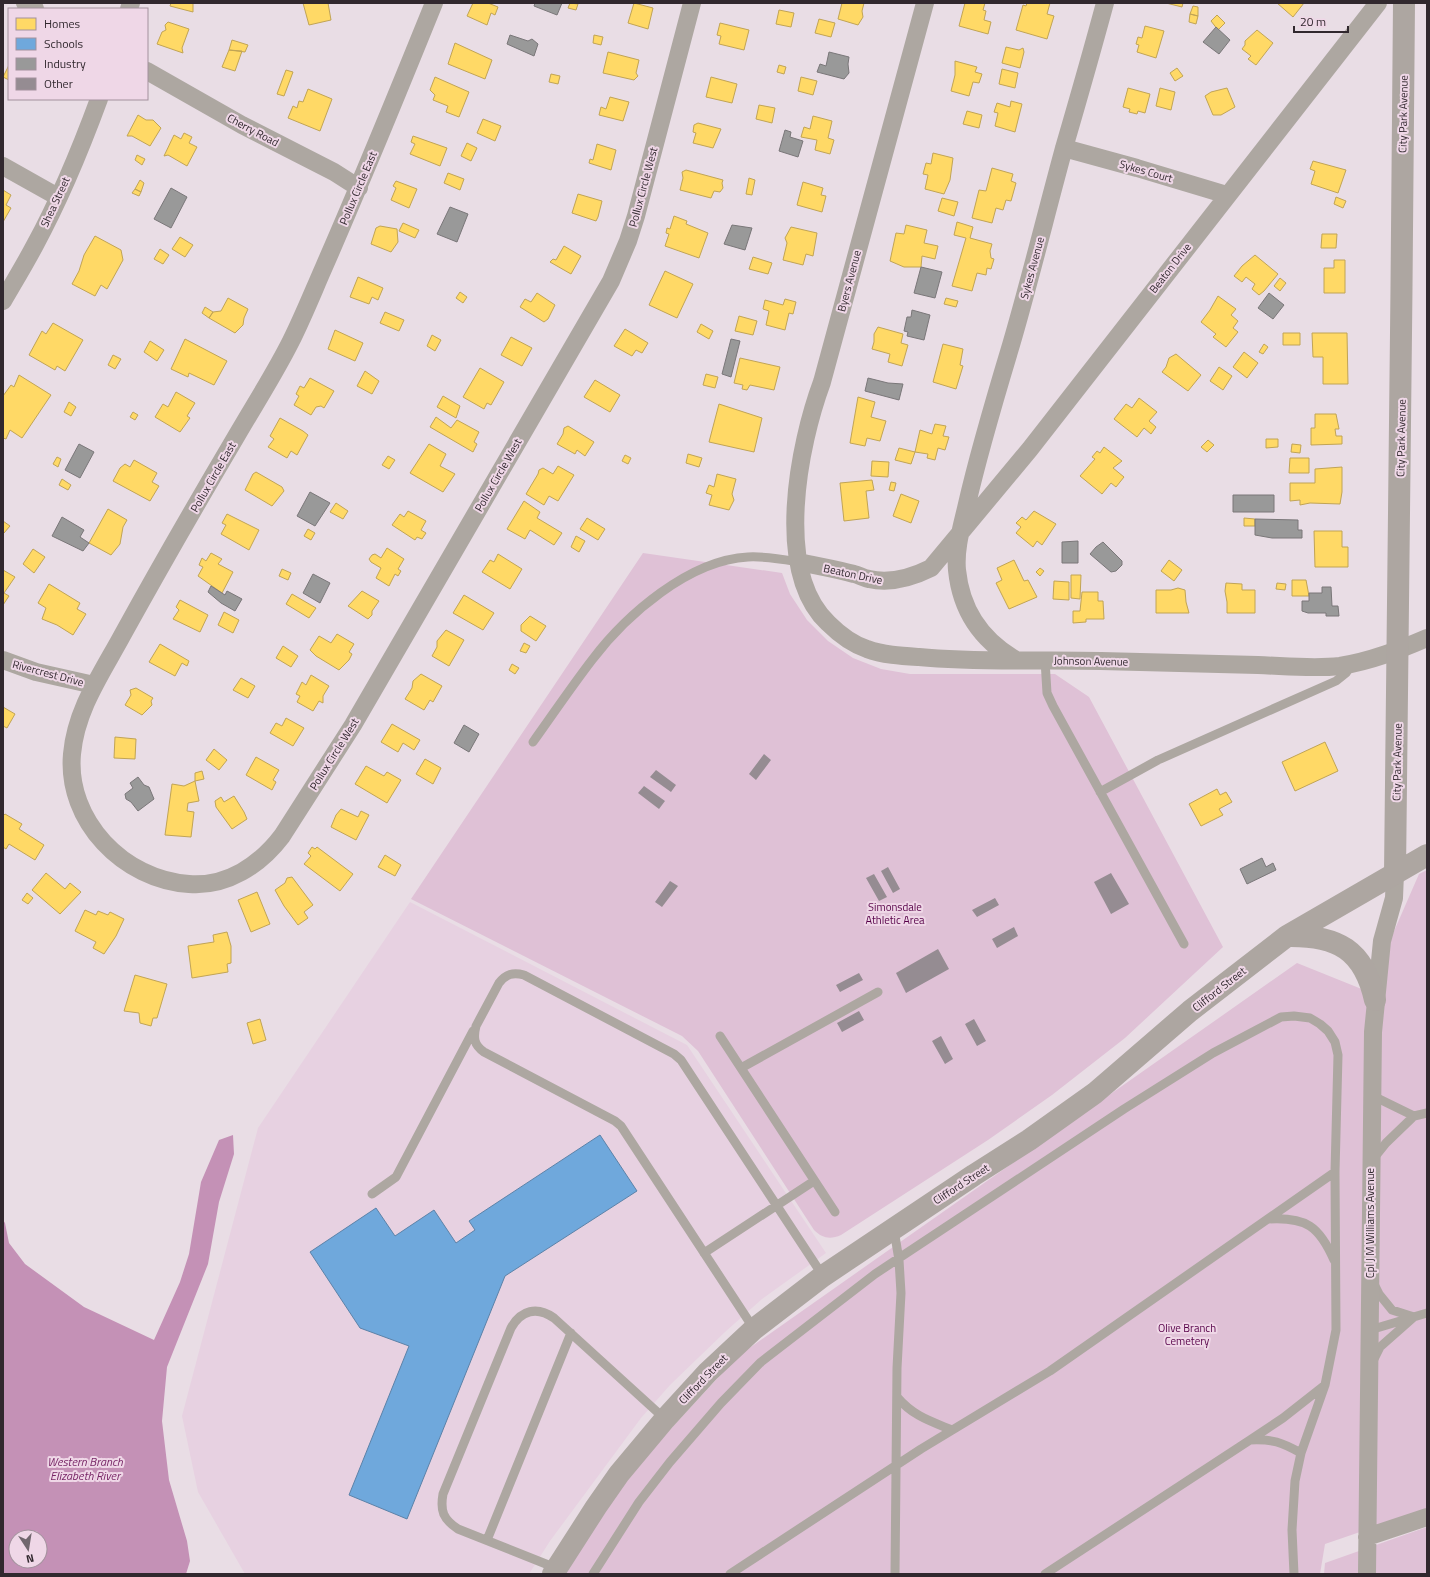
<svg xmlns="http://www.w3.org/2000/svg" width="1430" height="1577" viewBox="0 0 1430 1577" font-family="'Titillium Web',sans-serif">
  <rect width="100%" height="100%" fill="#e9dde5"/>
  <path fill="#e7d1e1" d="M410 902 687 1045 826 1253 762 1299 725 1332 670 1385 641 1418 550 1541 529 1574H245L198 1492 182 1416 258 1128Z"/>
  <path fill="#dfc1d6" d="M643 553 782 573 790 594 807 620 828 641 853 658 881 669 910 674H1055L1089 697 1223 947 1125 1038 1052 1095 988 1140 841 1235C830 1240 822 1238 814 1230L698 1051 682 1036 411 899Z
    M1427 870V1509L1325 1544 1320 1574H563L630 1473 738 1356 1297 963 1379 996 1381 961 1419 874Z
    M1427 1527V1574H1324L1325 1563Z"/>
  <path fill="#c491b6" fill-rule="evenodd" d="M233 1135 234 1154 219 1202 208 1264 167 1367 162 1421 169 1480 187 1541 190 1561 186 1574H3V1220L5 1223 9 1243 25 1264 84 1307 154 1340 180 1282 189 1254 201 1182 219 1140ZM16 1537H40V1561H16Z"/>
  <path fill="#ffd966" stroke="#c1a455" d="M171 3H193V12L170 6Z
    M303 3H328L331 20 309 25Z
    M473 3H488L498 7 495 15 491 13 487 25 467 16Z
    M570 3 578 4 576 10 568 8Z
    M634 3 653 8 648 29 628 23Z
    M842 3H864L862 11 863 17 858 25 838 19Z
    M965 3H985L983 10 986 11 984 20 991 22 988 34 959 26Z
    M1027 3H1050L1047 14 1054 16 1047 39 1016 30 1023 5 1026 6Z
    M1166 3H1183L1182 7Z
    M1277 3H1304L1293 17Z
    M1193 6 1198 7V16L1190 14Z
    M779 10 794 13 791 27 776 24Z
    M1190 14 1198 16 1196 24 1189 22Z
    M1217 15 1225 23 1218 30 1211 21Z
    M819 19 835 23 831 37 815 33Z
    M168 22 189 29 182 48 183 53 157 44 162 32 166 30 165 25Z
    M720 23 749 30 744 50 719 44 721 36 717 35Z
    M1145 26 1164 31 1156 58 1137 52 1139 45 1136 44 1138 37 1142 38Z
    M1257 30 1273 43 1256 65 1248 59 1251 56 1242 49 1245 45V41Z
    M594 35 603 37 601 45 593 43Z
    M232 40 248 45 245 52 229 50Z
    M455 43 492 60 485 79 448 64Z
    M1006 47 1019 50 1023 48 1024 52 1020 68 1002 63Z
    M229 50 242 51 235 71 222 67Z
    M608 52 639 60 636 73 638 76 634 80 603 73Z
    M955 61 977 67 975 72 982 74 979 83 973 82 969 96 951 91 955 75Z
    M9 65V80L3 77Z
    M779 65 786 67 784 74 777 72Z
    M1177 68 1183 76 1175 81 1170 73Z
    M1002 69 1018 73 1015 88 999 84Z
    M286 70 293 72 284 96 277 94Z
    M551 74 560 76 558 84 549 82Z
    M435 77 469 92 459 117 446 112 448 106 433 100 435 95 430 90Z
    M711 77 737 84 732 103 706 97Z
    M801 77 817 81 813 95 798 91Z
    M1128 88 1150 94 1145 113 1138 111 1137 114 1129 112 1130 109 1123 107Z
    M1160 88 1175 92 1171 110 1156 106Z
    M1227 88 1235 107 1221 115H1213L1205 96 1211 92Z
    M308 89 332 99 320 131 288 118 293 106 297 108 299 101 303 102Z
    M610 97 629 102 623 121 599 115 601 107 606 109Z
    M1011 101 1022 104 1015 132 995 126 998 113 994 112 997 103 1010 107Z
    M759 105 775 108 772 123 756 119Z
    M967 111 982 115 979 128 963 124Z
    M138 115 146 120H153L161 128 150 146 132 136H127Z
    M813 116 832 121 828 138 834 140 830 154 815 150 817 140 801 137 804 127 810 129Z
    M483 119 501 126 495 141 477 133Z
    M698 123 721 129 713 148 693 143 696 133 693 132 694 125Z
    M184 133 192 137 189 143 197 147 187 166 168 155 164 156 174 135 181 139Z
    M413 136 447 148 440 166 410 154 415 144 411 142Z
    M467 143 477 148 471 161 461 156Z
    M597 144 616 150 611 170 589 163 590 159 593 160Z
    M933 153 953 158 950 180 944 194 925 189 928 175 923 174 926 163 931 164Z
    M137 155 145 159 142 165 135 160Z
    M1313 161 1346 170 1338 193 1311 184 1315 171 1310 169Z
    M992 168 1013 174 1011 181 1016 183 1011 201 1006 200 1003 210 996 208 992 223 972 218 979 190 986 191Z
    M686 170 723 180 722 183 723 188 720 192 714 191 711 198 680 190 683 178 682 172Z
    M448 173 464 179 460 190 444 183Z
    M749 178 755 180 752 195 746 194Z
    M140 180 144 183 141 192 135 189Z
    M396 181 417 189 409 208 391 200 396 188 393 186Z
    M803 182 823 188 821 195 826 196 822 212 797 205Z
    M135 189 141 192 139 196 132 193Z
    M3 190 11 195 6 205 11 208 3 222Z
    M578 194 602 201 598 217 596 221 572 213Z
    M1336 197 1346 201 1343 208 1334 204Z
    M942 198 958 202 954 216 938 211Z
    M674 216 687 221 686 224 708 233 699 258 665 246 669 234 666 233 667 228 670 229Z
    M957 222 973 227 970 238 992 244 990 251 991 258 994 259 991 269 987 268 986 275 977 273 972 291 952 286 966 238 954 235Z
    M403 223 419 230 415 238 399 231Z
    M906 225 927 230 924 243 938 246 935 259 922 256 921 267H904L890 261 896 233 904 234Z
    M380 226 397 229 398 242 391 252 371 244 376 228Z
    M791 227 817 233 813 256 806 254 803 265 783 260 787 243 785 238Z
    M1322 234H1337L1336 248H1321Z
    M95 236 121 250 123 260 107 289 101 285 95 296 72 284 79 271 84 255Z
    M180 237 193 245 185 257 172 249Z
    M564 246 581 256 571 274 550 262 553 259 556 260Z
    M160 249 169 255 163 264 154 259Z
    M1255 255 1278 274 1264 291 1259 295 1252 289 1255 284 1246 277 1242 282 1234 276 1242 266Z
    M753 257 772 263 768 274 749 269Z
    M1334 260H1345V293H1324V268H1334Z
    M665 271 693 284 677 318 649 305Z
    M358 277 383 288 378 300 372 297 369 304 350 297Z
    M1280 278 1286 283 1280 291 1274 286Z
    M460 292 467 297 463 303 456 298Z
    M537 293 555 305 548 319 544 322 520 307 525 299 531 302Z
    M1218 296 1236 309 1231 315 1238 321 1233 328 1238 332 1226 347 1213 337 1216 334 1201 322 1210 310Z
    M228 298 248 309 244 318 243 325 235 333 209 318 213 312 221 311Z
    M946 298 958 301 956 307 944 304Z
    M785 299 796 302 793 314 789 313 785 330 766 325 769 311 763 309 765 300 783 305Z
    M205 307 213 312 209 318 202 313Z
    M385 312 404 320 399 331 380 323Z
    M739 316 757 321 753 335 735 331Z
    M53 323 83 340 65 371 57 366 55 370 29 355 42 331 46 334Z
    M701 324 713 331 709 339 697 332Z
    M878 327 903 334 901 343 908 345 902 366 888 362 890 354 872 349 874 342V334Z
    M625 329 648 343 642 353 636 350 632 356 614 346Z
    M335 330 363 343 355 361 328 349Z
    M1283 333H1300V345H1283Z
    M1312 333H1347L1348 384H1323V357H1313Z
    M432 335 441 340 435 351 427 346Z
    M511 337 532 348 522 366 501 355Z
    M185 339 227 361 214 385 189 373 188 377 171 369Z
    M150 341 164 350 157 361 144 352Z
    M943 344 963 349 960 365 963 366 956 389 933 382Z
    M1264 344 1268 347 1263 354 1259 352Z
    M1244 352 1258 363 1247 378 1233 367Z
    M1176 354 1201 375 1188 391 1162 372 1166 367 1169 358Z
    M113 355 121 359 115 369 108 365Z
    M740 358 780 367 774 390 750 385 747 390 742 389 743 385 734 383Z
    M1219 367 1232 376 1223 390 1210 381Z
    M480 368 504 382 491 405 487 403 484 409 463 397Z
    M365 371 379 381 372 394 357 386Z
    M706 374 718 377 715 388 703 385Z
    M19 375 51 395 22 438 10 430 6 439 3 438V396L11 385 14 387Z
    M310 378 334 391 324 408 321 406 316 407 311 415 294 405 299 396 296 394 300 386 304 388Z
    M595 380 620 395 610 412 584 397Z
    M176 392 195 403 187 416 190 418 180 432 155 417 163 404 168 407Z
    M443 396 460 406 456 418 437 407Z
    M858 397 875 402 871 417 886 421 880 441 867 438 865 446 850 443Z
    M1139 398 1157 412 1149 421 1156 427 1151 434 1144 428 1137 437 1114 419 1126 404 1132 408Z
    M69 402 76 407 71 416 64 412Z
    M719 404 762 418 754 452 709 442Z
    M133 412 138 415 135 420 130 417Z
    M1315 414H1336L1339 429H1335L1336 436H1342V444L1311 445V428H1315Z
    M436 417 451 428 457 420 479 432 474 442 477 444 473 452 430 427Z
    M280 418 303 431 308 435 297 455 291 451 287 458 268 447 274 439 270 436Z
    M935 424 946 426 943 436 949 437 945 450 938 448 935 460 927 458 928 454 915 452 920 430 932 434Z
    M568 426 594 442 585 456 577 450 575 454 557 444 563 434 564 428Z
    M1266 439H1278V447L1266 448Z
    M1208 440 1214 445 1207 452 1201 447Z
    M429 444 446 454 440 466 455 474 443 492 410 473Z
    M1292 444 1301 445 1300 453 1291 452Z
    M1104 447 1122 461 1113 468 1124 477 1116 487 1111 483 1102 494 1080 476 1095 459 1092 457 1097 451 1100 453Z
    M899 448 915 452 911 464 895 460Z
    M688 454 702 458 699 467 686 463Z
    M625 455 631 458 628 464 622 461Z
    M388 456 395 460 389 469 382 465Z
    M57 457 61 459 58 467 53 464Z
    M1290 458H1309V473H1289Z
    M134 460 157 473 152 482 159 486 150 501 113 481 120 468 125 464 130 467Z
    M872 461 889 462 888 477 871 476Z
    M558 466 574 475 558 501 549 496 544 505 526 494 538 474 539 470 543 468 553 474Z
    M1342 467V492L1340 504 1310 503 1300 505V500L1290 501V483H1315V469Z
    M256 472 282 487 284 491 272 506 245 490 253 474Z
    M717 474 736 479 732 494 734 500 729 510 709 505 712 495 706 493 709 485 714 487Z
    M62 479 71 485 68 490 59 485Z
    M872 480 874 490 866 491 869 518 844 521 840 483Z
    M891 482 896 483 894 491 889 490Z
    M901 494 919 501 911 523 893 516Z
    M524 501 540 512 537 518 562 533 554 545 530 530 525 539 507 529Z
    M336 503 348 511 343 519 330 512Z
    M108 509 127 520 123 527 120 544 111 555 89 543Z
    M408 511 426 521 421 530 426 533 422 539 417 537 415 540 392 525 400 514 404 517Z
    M1034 511 1056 524 1042 545 1037 541 1033 547 1016 533 1021 527 1016 523 1022 517 1026 520Z
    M227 514 259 530 249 550 221 534 226 525 222 523Z
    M587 518 605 529 598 540 580 529Z
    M1244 518 1255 519V526H1244Z
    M3 521 10 526 4 533 3 531Z
    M308 529 315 533 311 540 304 536Z
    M1314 531H1342V547H1348V567H1315Z
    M576 536 585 541 579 552 571 547Z
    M387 548 404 559 398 569 401 571 398 576 395 574 389 586 376 578 381 568 371 562 369 559 372 555 375 554 381 558Z
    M33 549 45 557 34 573 23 564Z
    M211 553 222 559 218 564 233 572 222 593 198 576 203 567 199 565 202 558 206 561Z
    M498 554 522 569 510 589 482 572 490 560 494 562Z
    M1014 560 1024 581 1028 580 1037 597 1009 609 996 583 1002 580 997 568Z
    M1169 560 1182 570 1174 581 1161 571Z
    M1040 568 1044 571 1040 576 1036 572Z
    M282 569 291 573 288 580 279 576Z
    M3 570 15 577 4 593 9 596 3 605Z
    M1071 575H1081L1080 599 1071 598Z
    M1292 580H1306L1309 596H1292Z
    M1054 581 1069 582V600L1053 599Z
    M1226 583 1242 584V590H1255V613H1227V602L1225 591Z
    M1277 583 1286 584 1285 590 1276 589Z
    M49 584 80 603 77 609 86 614 73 635 57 625 42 619 46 608 38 603Z
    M1178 588 1185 590 1186 602 1189 613H1156V590H1171Z
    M362 591 379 601 372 611V615L368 619 348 606Z
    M1082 592H1098V601H1103L1104 619H1086V622L1073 623V611H1080Z
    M292 594 316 608 309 618 286 604Z
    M464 595 494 613 483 630 453 613Z
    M180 600 208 615 200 632 173 619 179 610 176 607Z
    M224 612 239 620 233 633 218 625Z
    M530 616 546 626 536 641 521 631V625Z
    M446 630 464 640 449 666 432 656 437 647V641Z
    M337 634 354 644 349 652 352 654 349 660 339 670 316 656 310 650 319 636 331 643Z
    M524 643 530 646 526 653 520 651Z
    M160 644 189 661 187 666 182 663 175 676 149 662Z
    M283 646 298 656 291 667 276 658Z
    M512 664 519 668 515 674 509 670Z
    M421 674 442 686 433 702 430 700 424 710 405 699 412 688 413 681Z
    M311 675 329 686 323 696V703L319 701 313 711 297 702 300 696 296 694 302 682 306 685Z
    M241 678 255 686 248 698 233 690Z
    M136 688 153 698 151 701 152 705 142 715 125 705 131 695 130 690Z
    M3 707 15 714 7 728 3 726Z
    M286 718 304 728 293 746 270 733 276 723 282 726Z
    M392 724 420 740 414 750 403 743 398 752 381 742Z
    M115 737 136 739 135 759 114 758Z
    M1325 742 1338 771 1295 791 1282 762Z
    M214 749 227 760 219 770 206 760Z
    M256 757 279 770 273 780 276 782 272 790 246 775Z
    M425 759 441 768 433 784 416 774Z
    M366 766 384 776 387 772 401 780 387 803 355 784Z
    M202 771 204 779 195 781V773Z
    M195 781 199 801 188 803 187 811 194 812 191 837 165 835 172 784 184 786Z
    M1217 789 1220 795 1226 792 1232 802 1219 809 1223 815 1201 826 1189 804Z
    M234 796 244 812 247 819 232 829 216 807 215 801 221 797 224 802Z
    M341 809 358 817 361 811 369 815 356 840 331 827 336 815Z
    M5 814 22 824 19 829 44 845 35 860 9 844 6 849 3 847V816Z
    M312 847 315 849 317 847 353 874 340 891 304 864 311 856 308 853Z
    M385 855 401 865 395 876 378 867Z
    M46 873 65 889 70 883 81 892 60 914 32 890Z
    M292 877 313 905 304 912 308 918 298 925 284 906 275 890 285 883 287 878Z
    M257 892 270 924 251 932 238 900Z
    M27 893 33 898 28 904 22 900Z
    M85 910 96 915 98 911 108 915 110 912 124 919 116 936 104 954 93 948 96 942 75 931Z
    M227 932 231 946V963L227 964 228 972 192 978 188 946 214 942 213 935Z
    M135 975 167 984 157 1018H153L151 1026 140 1023 139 1013 124 1011Z
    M260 1019 266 1040 253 1044 247 1023Z"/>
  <path fill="#6fa8dc" stroke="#5c82a8" d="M600 1135 637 1191 505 1276 407 1519 349 1495 409 1346 360 1328 310 1252 376 1208 395 1236 434 1210 456 1243 475 1230 469 1221Z"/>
  <path fill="#999" stroke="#7a7779" d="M535 3H562L557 15 534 6Z
    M1216 27 1230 40 1219 54 1203 42Z
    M510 35 528 41 532 39 538 44 534 56 507 44Z
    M829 52 849 57 848 64 849 73 844 79 817 72 820 64 826 66Z
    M785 130 791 132 790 137 803 141 798 157 779 151Z
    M171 188 187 197 171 228 154 219Z
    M450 207 468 214 457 242 437 234Z
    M732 225 752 228 745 250 724 244Z
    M921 267 942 272 935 298 914 293Z
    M1269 293 1284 305 1273 319 1258 308Z
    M912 310 930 315 924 340 907 336 908 332 904 331 907 317H911Z
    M731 339 740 341 731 377 722 374Z
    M868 378 888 383 903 384 899 400 865 391Z
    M79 444 94 452 80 478 65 470Z
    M310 492 330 503 315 526 297 516Z
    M1233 495H1274V512H1233Z
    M62 517 84 530 80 537 89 543 83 551 52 536Z
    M1255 519 1298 520V530H1302V538H1272L1255 535Z
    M1078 541V563H1062V542Z
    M1103 542 1122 561V565L1116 571 1111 572 1090 554 1096 547Z
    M313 574 330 583 320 603 303 593Z
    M211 586 225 595 227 591 242 599 235 611 221 603 208 592Z
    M1322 587H1331L1332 606H1338L1339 616H1326V613H1308L1302 611V601H1309V593H1322Z
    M464 725 479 734 469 752 454 743Z
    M138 777 144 785 149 787 154 799 138 811 131 802 126 799 125 794 133 788 130 783Z
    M1262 858 1266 867 1273 863 1276 870 1247 884 1240 869Z"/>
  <path fill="#958c92" d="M764 754 771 760 756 780 749 774Z
    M656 770 676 785 671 792 650 777Z
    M644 786 665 801 659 809 638 793Z
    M888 867 900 889 893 893 881 871Z
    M1111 873 1129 904 1111 914 1094 882Z
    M874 874 887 897 879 901 866 878Z
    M670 881 678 886 662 907 655 902Z
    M995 898 999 905 977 917 972 910Z
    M1014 927 1018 936 997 948 992 939Z
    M938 949 949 969 906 993 896 973Z
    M859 973 863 980 840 992 836 985Z
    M859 1011 864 1020 842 1032 837 1023Z
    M974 1019 986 1041 977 1046 965 1024Z
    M941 1036 953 1059 945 1064 932 1041Z"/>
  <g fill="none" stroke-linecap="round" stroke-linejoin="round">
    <path stroke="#ada7a1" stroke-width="9" d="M1045 660 1047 693 1053 706 1184 944
      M533 742C553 714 572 686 592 660 626 615 689 560 748 557 765 556 781 559 799 562
      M1100 792 1158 760 1336 681 1346 673 1351 665
      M720 1036 835 1212
      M741 1068 878 992
      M1371 1095 1414 1116 1427 1113
      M1374 1158 1386 1143 1414 1116
      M372 1194 396 1177 473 1031
      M1269 1219C1306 1217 1319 1226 1334 1260
      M894 1230 899 1260 901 1293 897 1368 895 1574
      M704 1253 814 1181
      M1374 1284 1379 1294 1392 1310 1414 1317
      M754 1329 621 1126 615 1121 484 1052C474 1045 473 1038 476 1026L499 983C506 974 513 972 524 975L674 1054 681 1060 823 1276
      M1370 1330 1427 1313
      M1373 1361 1380 1347 1414 1317
      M897 1397C913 1416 930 1421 952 1430
      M1250 1440 1283 1418 1325 1385
      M487 1540 571 1333
      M556 1568 458 1529C443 1519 440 1511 443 1494L511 1328C521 1310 537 1306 554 1318L665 1419
      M593 1574 639 1502 670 1462 721 1403 761 1362 875 1274 1124 1109 1213 1053 1281 1017 1294 1016 1310 1018 1320 1024 1328 1031 1335 1042 1338 1055 1335 1172 1050 1371 921 1449 730 1574
      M1045 1574 1250 1440C1273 1439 1281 1442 1301 1453
      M1294 1574 1292 1530 1295 1481 1301 1453 1325 1385 1336 1330 1335 1172"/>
    <path stroke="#ada7a1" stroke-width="18" d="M25 3 35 9
      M434 3C398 92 362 180 324 267 313 292 303 317 291 341 275 373 255 404 237 435 198 501 160 567 123 634 102 673 76 709 72 754 66 821 124 880 189 884 227 887 260 865 282 836L353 725 611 281 628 241 636 216 692 3
      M925 3 822 382C799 444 773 571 828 623 839 634 852 644 867 649 883 655 902 656 919 657 979 663 1041 659 1101 661 1154 662 1206 664 1258 665 1286 666 1313 669 1340 666 1371 661 1399 650 1427 638
      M129 9 131 3
      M147 71 242 125 334 172 359 188
      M1064 148 1137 168 1227 195
      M3 166 58 197
      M3 301C14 282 25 264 35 245 60 199 81 148 99 99
      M799 562C817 566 836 569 854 574 859 575 863 578 869 579 891 584 911 578 931 568L1030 449 1378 3
      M3 660 36 672 94 685
      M1016 660C981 640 961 610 957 570 955 548 962 526 967 504 979 451 995 398 1011 345 1030 280 1046 214 1064 148 1078 100 1092 51 1105 3
      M1367 1537 1427 1517
      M1367 1574 1373 1032 1382 941 1394 898 1395 873"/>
    <path stroke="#ada6a1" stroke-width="22" d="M1395 873C1400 583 1401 293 1404 3
      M1287 936C1338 935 1364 950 1375 1000
      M553 1574 596 1507 619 1474 665 1419 708 1372 754 1329 823 1276 974 1175 1029 1140 1095 1093 1190 1011 1287 936 1427 855"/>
  </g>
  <g text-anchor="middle" stroke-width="4" stroke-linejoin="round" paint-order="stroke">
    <g font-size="11" fill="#31282e" stroke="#efd7e7">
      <text transform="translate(1403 114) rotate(-89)" y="4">City Park Avenue</text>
      <text transform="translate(253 130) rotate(28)" y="4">Cherry Road</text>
      <text transform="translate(1146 171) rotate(16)" y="4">Sykes Court</text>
      <text transform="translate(643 187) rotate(-75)" y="4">Pollux Circle West</text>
      <text transform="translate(358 188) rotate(-67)" y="4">Pollux Circle East</text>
      <text transform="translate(55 202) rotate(-65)" y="4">Shea Street</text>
      <text transform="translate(1032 268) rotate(-75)" y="4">Sykes Avenue</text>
      <text transform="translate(1170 268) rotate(-52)" y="4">Beaton Drive</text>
      <text transform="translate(849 281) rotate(-75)" y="4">Byers Avenue</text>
      <text transform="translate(1401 438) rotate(-89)" y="4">City Park Avenue</text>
      <text transform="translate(498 475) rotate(-60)" y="4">Pollux Circle West</text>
      <text transform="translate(213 477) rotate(-60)" y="4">Pollux Circle East</text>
      <text transform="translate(853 574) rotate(12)" y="4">Beaton Drive</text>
      <text transform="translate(1091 661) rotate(1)" y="4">Johnson Avenue</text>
      <text transform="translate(48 673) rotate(15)" y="4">Rivercrest Drive</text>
      <text transform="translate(334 754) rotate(-58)" y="4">Pollux Circle West</text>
      <text transform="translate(1397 762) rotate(-89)" y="4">City Park Avenue</text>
      <text transform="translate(1219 989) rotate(-38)" y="4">Clifford Street</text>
      <text transform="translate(961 1184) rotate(-33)" y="4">Clifford Street</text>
      <text transform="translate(1370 1223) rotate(-90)" y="4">Cpl J M Williams Avenue</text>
      <text transform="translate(703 1379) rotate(-46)" y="4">Clifford Street</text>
    </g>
    <g font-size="11" fill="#560048" stroke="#efd7e7">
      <text x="895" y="911">Simonsdale<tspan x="895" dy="13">Athletic Area</tspan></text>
      <text x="1187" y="1332">Olive Branch<tspan x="1187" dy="13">Cemetery</tspan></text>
    </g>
    <g font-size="12" font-style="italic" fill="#782767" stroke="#efd7e7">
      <text x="85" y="1466">Western Branch<tspan x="85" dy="14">Elizabeth River</tspan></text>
    </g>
  </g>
  <rect width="1430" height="1577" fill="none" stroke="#31282e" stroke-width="8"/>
  <rect x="8" y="8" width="140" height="92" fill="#efd7e7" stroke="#a3919d"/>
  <rect x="16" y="18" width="20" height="12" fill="#ffd966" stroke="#a3919d"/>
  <text x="44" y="28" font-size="12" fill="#31282e">Homes</text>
  <rect x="16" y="38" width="20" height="12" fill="#6fa8dc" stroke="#a3919d"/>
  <text x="44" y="48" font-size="12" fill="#31282e">Schools</text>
  <rect x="16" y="58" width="20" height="12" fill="#999999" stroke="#a3919d"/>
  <text x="44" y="68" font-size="12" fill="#31282e">Industry</text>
  <rect x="16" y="78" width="20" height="12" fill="#958c92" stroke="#a3919d"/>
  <text x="44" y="88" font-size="12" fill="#31282e">Other</text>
  <g transform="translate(28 1549) rotate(168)"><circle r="19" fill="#efd7e7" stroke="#a3919d"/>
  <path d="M0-3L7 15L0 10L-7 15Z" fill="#71676e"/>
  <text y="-6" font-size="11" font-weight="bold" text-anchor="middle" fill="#31282e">N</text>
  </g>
  <path d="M1294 26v6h54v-6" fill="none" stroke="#31282e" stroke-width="2"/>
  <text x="1300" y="26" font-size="12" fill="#31282e" stroke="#efd7e7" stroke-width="3" paint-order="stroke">20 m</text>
</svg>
